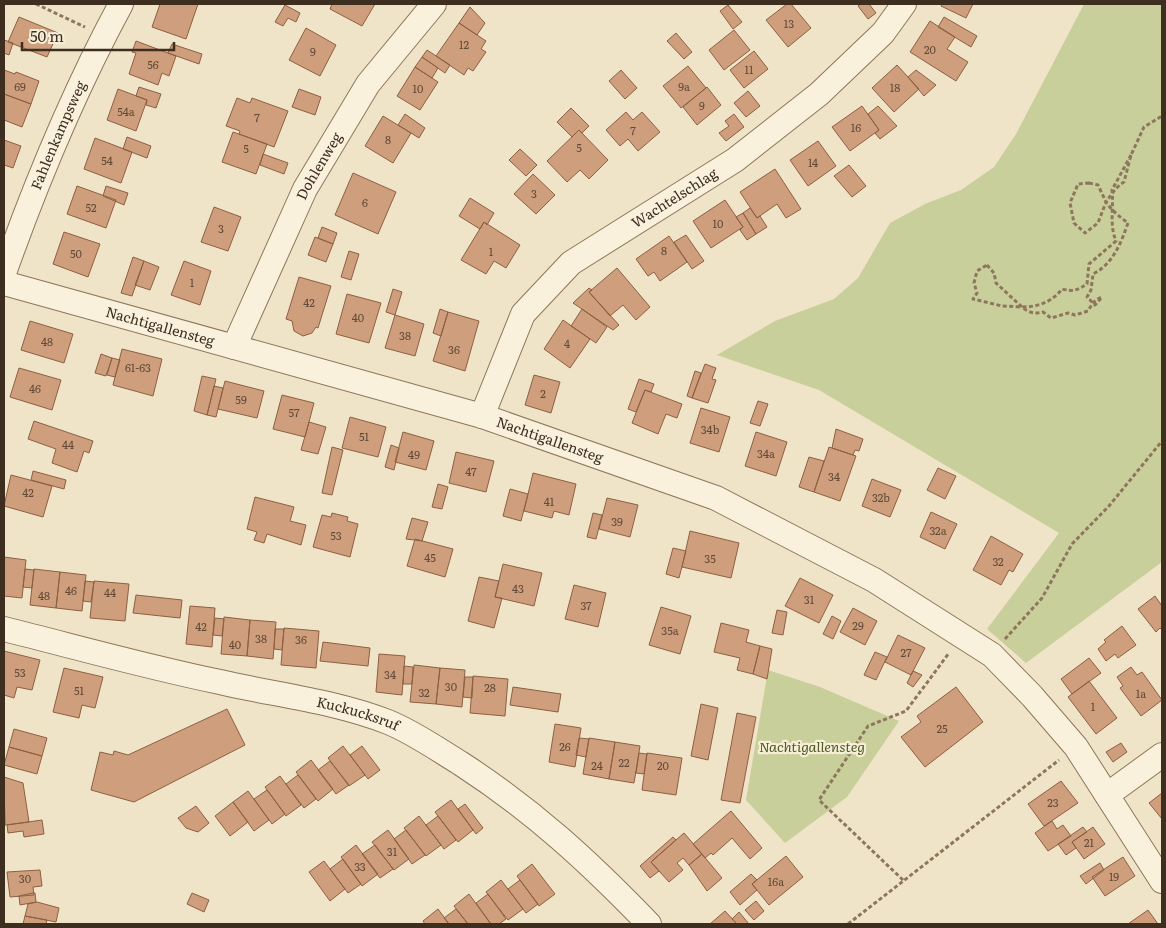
<svg xmlns="http://www.w3.org/2000/svg" width="1166" height="928" viewBox="0 0 1166 928" font-family="Literata,serif">
  <rect width="100%" height="100%" fill="#f0e4c8"/>
  <path fill="#c9cf9b" d="M1084 4H1162V562L1026 663 987 629 1059 533 819 390 717 355 775 321 834 299 858 278 890 223 925 204 961 190 994 167 1016 134Z
    M768 670 820 687 899 721 847 797 785 843 746 800Z"/>
  <path fill="#cf9f7d" stroke="#8d5f41" d="M160 4H198L186 39 152 27Z
    M332 4H375L362 26 330 9Z
    M787 4H791L811 28 788 47 766 20Z
    M861 4H869L876 13 868 19 858 6Z
    M942 4H973L966 18 941 6Z
    M285 5 300 13 296 22 288 18 283 26 275 22Z
    M728 5 742 22 733 29 720 11Z
    M470 7 485 23 477 35 459 23Z
    M19 17 58 33 47 57 8 42Z
    M944 17 977 36 971 47 938 27Z
    M930 21 955 37 947 49 968 62 956 81 910 52Z
    M459 23 486 41 481 49 486 52 473 71 468 68 464 75 436 56Z
    M306 28 336 45 320 76 289 60Z
    M734 30 750 50 724 70 709 50Z
    M676 33 692 52 684 59 667 41Z
    M4 40 13 43 9 55 4 53Z
    M136 41 176 56 169 76 162 73 158 85 129 74 136 53 132 52Z
    M172 44 202 54 199 64 168 53Z
    M427 50 450 65 445 73 422 57Z
    M754 51 768 69 744 88 730 70Z
    M422 57 438 68 432 78 415 67Z
    M897 65 919 89 894 112 872 88Z
    M688 66 706 88 681 108 663 86Z
    M415 67 438 82 420 110 397 96Z
    M4 70 15 74 16 72 39 81 31 104 4 94Z
    M621 70 637 88 625 99 609 81Z
    M916 70 936 85 924 96 908 77Z
    M139 87 161 94 156 108 146 105 147 100 136 96Z
    M707 87 721 105 697 125 683 107Z
    M118 89 147 100 136 131 107 120Z
    M299 89 321 97 315 115 292 107Z
    M748 91 760 106 746 117 734 103Z
    M4 94 31 104 22 127 4 120Z
    M237 98 250 103 252 98 288 111 274 147 239 134 240 131 226 126Z
    M862 106 879 130 850 151 832 127Z
    M878 106 897 126 880 139 875 133 879 130 868 114Z
    M571 108 589 126 582 133 579 130 572 137 557 122Z
    M626 112 633 120 642 112 660 132 638 151 628 139 620 146 606 130Z
    M405 114 425 128 419 138 398 125Z
    M734 114 744 127 726 141 719 133 729 126 725 121Z
    M383 116 411 133 393 163 365 146Z
    M579 130 608 160 589 179 580 170 567 182 547 161Z
    M233 132 267 144 256 174 222 162Z
    M127 137 151 146 147 158 123 149Z
    M95 138 132 152 121 183 84 169Z
    M4 140 21 146 13 168 4 165Z
    M818 141 836 166 808 186 790 160Z
    M520 149 537 165 526 176 509 160Z
    M263 154 288 163 284 174 260 165Z
    M849 165 866 186 852 197 834 176Z
    M775 169 801 209 786 218 777 204 757 218 740 192Z
    M353 173 396 192 378 234 335 215Z
    M533 174 555 195 536 214 514 194Z
    M77 186 116 200 106 228 67 214Z
    M106 186 128 193 124 205 103 196Z
    M470 198 494 213 487 225 484 222 480 229 459 216Z
    M725 200 743 227 711 248 693 221Z
    M214 207 241 217 228 251 201 242Z
    M750 208 757 218 760 216 767 227 756 234 743 213Z
    M743 213 756 234 747 240 740 230 743 227 736 217Z
    M484 222 520 245 506 268 494 261 486 274 461 260Z
    M322 227 337 233 333 244 318 238Z
    M64 232 100 244 88 277 53 264Z
    M686 235 704 261 692 269 674 242Z
    M669 236 687 262 660 281 654 272 648 276 636 259Z
    M315 237 333 244 326 262 308 255Z
    M349 251 359 254 351 280 341 277Z
    M133 257 144 261 132 296 121 293Z
    M144 261 159 267 150 290 135 285Z
    M184 261 211 271 200 305 171 295Z
    M617 268 650 307 636 320 623 305 610 316 589 292Z
    M299 277 331 286 318 328 316 327 312 333 303 336 294 331 292 321 286 319Z
    M589 288 592 290 589 292 619 325 613 330 573 303Z
    M393 289 402 292 395 315 386 312Z
    M347 294 381 303 369 343 336 334Z
    M440 309 448 312 441 336 433 333Z
    M582 309 607 327 596 343 571 326Z
    M448 312 479 321 465 371 433 361Z
    M395 315 424 324 415 356 385 348Z
    M563 320 590 339 570 368 544 349Z
    M30 321 73 334 64 363 21 350Z
    M122 349 162 359 153 396 113 385Z
    M101 354 112 358 106 376 95 373Z
    M112 358 120 360 115 377 107 375Z
    M705 364 716 368 712 379 716 380 708 403 692 398Z
    M19 368 61 380 52 410 10 397Z
    M695 371 701 373 692 398 687 396Z
    M534 375 560 382 551 413 525 405Z
    M202 376 216 379 207 415 194 411Z
    M639 379 654 384 651 392 645 390 636 412 628 409Z
    M225 381 264 391 257 418 218 409Z
    M214 386 223 388 216 417 207 415Z
    M645 390 682 404 677 418 666 414 658 434 632 423Z
    M282 395 314 403 305 437 273 429Z
    M758 401 768 404 760 426 750 423Z
    M701 408 730 417 719 452 690 443Z
    M350 417 386 427 378 457 342 448Z
    M34 421 93 441 89 453 84 451 77 472 52 463 56 449 28 439Z
    M309 422 326 427 318 454 301 450Z
    M836 429 863 439 859 451 855 450 853 455 832 448Z
    M403 432 434 441 426 470 395 462Z
    M756 432 787 442 776 476 745 466Z
    M391 445 399 448 394 470 385 467Z
    M332 447 343 450 332 495 322 493Z
    M829 447 856 456 840 501 814 492Z
    M456 452 494 461 486 492 449 483Z
    M809 457 824 461 814 492 799 487Z
    M938 468 956 476 945 499 927 490Z
    M33 471 66 480 64 489 31 480Z
    M533 473 576 484 569 515 554 511 552 518 524 511Z
    M11 475 52 486 43 517 4 506Z
    M872 479 901 490 890 517 862 506Z
    M438 484 448 487 442 509 432 507Z
    M510 489 528 494 521 521 503 516Z
    M255 497 294 507 290 521 306 525 301 545 267 534 264 543 254 540 257 532 247 529Z
    M607 498 638 505 630 537 599 529Z
    M931 512 957 524 945 549 920 537Z
    M332 513 348 517 347 521 358 524 350 557 313 547 322 515 331 517Z
    M593 513 602 515 596 539 587 537Z
    M412 518 428 522 422 541 406 539Z
    M690 531 739 543 731 578 682 567Z
    M991 536 1023 554 1013 572 1009 570 1001 585 973 570Z
    M415 539 453 549 445 577 407 566Z
    M673 548 686 551 679 578 666 574Z
    M4 557 26 560 22 598 4 596Z
    M503 564 542 573 534 606 495 597Z
    M25 569 34 570 32 588 23 587Z
    M34 569 60 572 56 608 30 605Z
    M60 572 86 575 82 611 56 608Z
    M479 577 499 581 495 597 502 598 494 628 468 621Z
    M800 578 833 595 819 623 785 606Z
    M85 581 94 582 91 602 83 601Z
    M94 581 129 584 125 621 90 618Z
    M574 585 606 593 598 627 565 619Z
    M136 595 182 600 180 618 133 613Z
    M1155 596 1162 606V630L1160 628 1156 632 1138 609Z
    M190 606 215 608 212 647 186 644Z
    M661 607 691 616 680 654 649 645Z
    M853 608 877 621 865 645 840 632Z
    M777 610 787 612 783 635 772 633Z
    M832 616 841 621 833 639 823 634Z
    M224 617 250 620 247 656 221 654Z
    M215 618 224 619 222 636 213 635Z
    M250 620 276 622 273 659 247 656Z
    M721 623 749 630 746 642 760 646 753 674 737 670 740 658 714 652Z
    M1122 626 1136 645 1118 658 1115 654 1106 661 1098 649 1106 642 1104 640Z
    M284 628 319 631 316 668 281 665Z
    M275 629H284L282 650 274 649Z
    M898 635 925 648 911 675 885 662Z
    M323 642 370 648 368 666 320 661Z
    M760 646 772 649 767 679 753 674Z
    M4 651 40 660 32 690 17 687 14 698 4 695Z
    M875 652 887 657 876 680 864 675Z
    M379 654 405 656 402 695 376 692Z
    M1089 658 1101 673 1072 694 1061 679Z
    M414 665 440 668 436 704 410 702Z
    M404 666 413 667 412 684H403Z
    M1131 667 1137 675 1142 672 1162 700 1141 716 1120 688 1123 686 1117 677Z
    M64 668 103 677 95 708 82 705 79 718 53 712Z
    M440 668 465 670 462 707 436 704Z
    M913 671 922 675 913 687 907 683Z
    M473 676 508 679 505 716 470 713Z
    M465 677H473L472 698 463 697Z
    M1089 681 1117 718 1096 734 1068 697Z
    M513 687 561 694 558 712 510 705Z
    M956 687 983 722 925 767 901 737 921 722 917 716Z
    M701 704 718 708 708 760 691 756Z
    M227 709 245 745 134 802 91 790 100 752 113 755 114 751 128 755Z
    M737 713 756 717 740 803 721 800Z
    M555 724 581 728 575 767 549 762Z
    M14 729 47 738 42 756 9 747Z
    M579 738 589 739 586 757 576 755Z
    M589 738 615 742 609 779 583 774Z
    M615 742 640 746 634 783 609 779Z
    M1121 743 1127 752 1113 762 1106 752Z
    M343 746 365 775 349 786 328 758Z
    M362 746 380 770 368 779 350 755Z
    M9 747 42 756 37 774 4 765Z
    M639 753 647 754 644 774 636 773Z
    M647 753 682 758 676 795 642 790Z
    M311 760 333 789 318 801 296 772Z
    M330 761 349 785 336 794 318 770Z
    M298 775 316 799 304 808 286 784Z
    M280 776 301 805 286 816 265 787Z
    M4 777 23 783 29 822 5 825Z
    M1061 781 1078 803 1044 826 1028 804Z
    M267 790 285 814 272 824 254 799Z
    M248 791 269 820 254 831 233 802Z
    M1162 793V819L1149 803Z
    M451 800 473 830 458 842 435 812Z
    M233 802 248 822 230 836 215 816Z
    M465 804 483 828 476 834 458 809Z
    M196 806 209 823 198 832 186 828 178 818Z
    M731 811 762 848 750 859 732 838 713 855 711 853 705 858 693 844Z
    M419 816 441 845 426 856 404 828Z
    M438 816 456 840 444 849 426 825Z
    M42 820 44 834 24 837 23 831 8 833 7 825Z
    M1052 821 1057 829 1063 825 1071 836 1048 851 1035 833Z
    M1083 827 1087 832 1072 842 1076 848 1066 855 1058 844Z
    M1093 827 1105 844 1084 859 1072 842Z
    M388 830 409 859 394 870 372 842Z
    M406 830 425 855 412 864 394 839Z
    M684 833 702 854 689 865 683 858 677 863 683 870 669 882 651 862Z
    M673 837 676 840 651 862 659 871 650 878 640 866Z
    M356 845 378 874 362 886 341 857Z
    M375 845 393 869 380 878 362 854Z
    M702 854 722 878 707 891 689 865Z
    M786 856 803 877 769 905 752 884Z
    M1123 857 1135 876 1105 896 1092 877Z
    M343 859 361 884 348 893 330 869Z
    M324 861 345 889 330 901 309 872Z
    M1100 863 1104 870 1086 884 1080 876Z
    M532 864 555 894 539 906 517 876Z
    M40 870 42 886 33 887 34 895 10 897 7 872Z
    M751 874 757 880 752 884 757 890 740 905 730 892Z
    M501 880 523 909 508 920 486 892Z
    M520 880 538 904 526 913 508 889Z
    M33 893H35L36 902 20 905 19 896Z
    M192 893 209 900 204 912 187 904Z
    M469 894 490 923 489 924H468L454 906Z
    M488 894 506 919 499 924H491L476 903Z
    M756 901 764 911 754 920 745 910Z
    M37 902 59 908 56 922 25 916 28 904Z
    M438 909 449 924H425L423 921Z
    M456 909 468 924H449L444 918Z
    M1148 910 1158 924H1128Z
    M725 911 737 924H710Z
    M739 912 749 924H737L732 919Z
    M25 916 47 920 46 924H23Z"/>
  <g fill="none" stroke-linecap="round" stroke-linejoin="round">
    <g stroke="#8d765c" stroke-width="26">
      <g id="minor">
        <path id="s1" d="M4 273C37 180 74 91 121 4"/>
        <path id="s2" d="M4 283 482 416 716 498 874 580 992 655 1032 696 1076 747 1162 881"/>
        <path id="s3" d="M234 347 305 189 368 84 434 4"/>
        <path id="s4" d="M482 416 523 314 571 263 735 160 819 94 883 33 904 4"/>
        <path id="s5" d="M4 629C76 647 147 667 220 682 276 695 334 701 388 722 413 732 437 749 460 763 534 811 588 861 649 924"/>
        <path d="M1107 795 1162 755"/>
      </g>
    </g>
    <path stroke="#8d765c" stroke-width="3" stroke-dasharray="4 2.5" stroke-linecap="butt" d="M36 4 85 27
      M1131 155 1112 190C1114 208 1109 224 1116 241L1089 264 1087 284C1078 290 1073 292 1062 289 1052 302 1038 307 1022 307 1029 313 1034 314 1043 312L1051 318 1068 313 1075 315 1088 311C1092 304 1094 300 1102 297L1095 305 1087 297 1091 290 1093 274C1113 264 1121 243 1128 223 1120 217 1111 210 1106 202 1111 195 1116 187 1124 182L1131 155 1144 127 1162 116
      M1089 183 1098 185 1106 202 1098 223 1085 233 1074 223 1070 203 1078 184Z
      M987 265 994 273 996 283 1022 307 1002 306 973 299 977 293 974 283 977 271Z
      M1005 639 1042 598 1072 544 1109 506 1162 441
      M903 880 819 800 868 726 906 711 949 653
      M848 924 1059 760"/>
    <use href="#minor" stroke="#faf1dc" stroke-width="24"/>
  </g>
  <g text-anchor="middle" stroke-width="4.5" stroke-linejoin="round" paint-order="stroke">
    <g font-size="11" fill="#624a37">
      <text x="789" y="28">13</text>
      <text x="464" y="49">12</text>
      <text x="930" y="54">20</text>
      <text x="313" y="56">9</text>
      <text x="153" y="69">56</text>
      <text x="749" y="74">11</text>
      <text x="20" y="91">69</text>
      <text x="684" y="91">9a</text>
      <text x="895" y="92">18</text>
      <text x="418" y="93">10</text>
      <text x="702" y="110">9</text>
      <text x="126" y="116">54a</text>
      <text x="257" y="122">7</text>
      <text x="856" y="132">16</text>
      <text x="633" y="135">7</text>
      <text x="388" y="144">8</text>
      <text x="579" y="152">5</text>
      <text x="246" y="153">5</text>
      <text x="107" y="165">54</text>
      <text x="813" y="167">14</text>
      <text x="534" y="198">3</text>
      <text x="365" y="207">6</text>
      <text x="91" y="212">52</text>
      <text x="718" y="228">10</text>
      <text x="221" y="233">3</text>
      <text x="664" y="255">8</text>
      <text x="491" y="256">1</text>
      <text x="76" y="258">50</text>
      <text x="192" y="287">1</text>
      <text x="309" y="307">42</text>
      <text x="358" y="322">40</text>
      <text x="405" y="340">38</text>
      <text x="47" y="346">48</text>
      <text x="567" y="348">4</text>
      <text x="454" y="354">36</text>
      <text x="138" y="372">61-63</text>
      <text x="35" y="393">46</text>
      <text x="543" y="398">2</text>
      <text x="241" y="404">59</text>
      <text x="294" y="417">57</text>
      <text x="710" y="434">34b</text>
      <text x="364" y="441">51</text>
      <text x="68" y="449">44</text>
      <text x="766" y="458">34a</text>
      <text x="414" y="459">49</text>
      <text x="471" y="476">47</text>
      <text x="834" y="481">34</text>
      <text x="28" y="497">42</text>
      <text x="881" y="502">32b</text>
      <text x="549" y="506">41</text>
      <text x="617" y="526">39</text>
      <text x="938" y="535">32a</text>
      <text x="336" y="540">53</text>
      <text x="430" y="562">45</text>
      <text x="710" y="563">35</text>
      <text x="998" y="566">32</text>
      <text x="518" y="593">43</text>
      <text x="71" y="595">46</text>
      <text x="110" y="597">44</text>
      <text x="44" y="600">48</text>
      <text x="809" y="604">31</text>
      <text x="586" y="610">37</text>
      <text x="858" y="630">29</text>
      <text x="201" y="631">42</text>
      <text x="670" y="635">35a</text>
      <text x="261" y="643">38</text>
      <text x="301" y="644">36</text>
      <text x="235" y="649">40</text>
      <text x="906" y="657">27</text>
      <text x="20" y="677">53</text>
      <text x="390" y="679">34</text>
      <text x="451" y="691">30</text>
      <text x="490" y="692">28</text>
      <text x="79" y="695">51</text>
      <text x="424" y="697">32</text>
      <text x="1141" y="698">1a</text>
      <text x="1093" y="711">1</text>
      <text x="942" y="733">25</text>
      <text x="565" y="751">26</text>
      <text x="624" y="767">22</text>
      <text x="597" y="770">24</text>
      <text x="663" y="770">20</text>
      <text x="1053" y="807">23</text>
      <text x="1089" y="847">21</text>
      <text x="392" y="856">31</text>
      <text x="360" y="871">33</text>
      <text x="1114" y="881">19</text>
      <text x="25" y="883">30</text>
      <text x="776" y="886">16a</text>
    </g>
    <g font-size="14" fill="#3d2e20" stroke="#f7eed8">
      <text dy="5" stroke="none"><textPath href="#s1" startOffset="148">Fahlenkampsweg</textPath></text>
      <text dy="5" stroke="none"><textPath href="#s3" startOffset="200">Dohlenweg</textPath></text>
      <text dy="5" stroke="none"><textPath href="#s4" startOffset="302">Wachtelschlag</textPath></text>
      <text dy="5" stroke="none"><textPath href="#s2" startOffset="162">Nachtigallensteg</textPath></text>
      <text dy="5" stroke="none"><textPath href="#s2" startOffset="568">Nachtigallensteg</textPath></text>
      <text dy="5" stroke="none"><textPath href="#s5" startOffset="364">Kuckucksruf</textPath></text>
    </g>
    <g font-size="14" font-style="italic" fill="#4d5a26" stroke="#f7eed8">
      <text x="812" y="752">Nachtigallensteg</text>
    </g>
  </g>
  <rect width="1166" height="928" fill="none" stroke="#3d2e20" stroke-width="10"/>
  <path d="M22 42v8h152v-8" fill="none" stroke="#3d2e20" stroke-width="2.5"/>
  <text x="30" y="42" font-size="15" fill="#3d2e20" stroke="#f7eed8" stroke-width="4" paint-order="stroke">50 m</text>
</svg>
